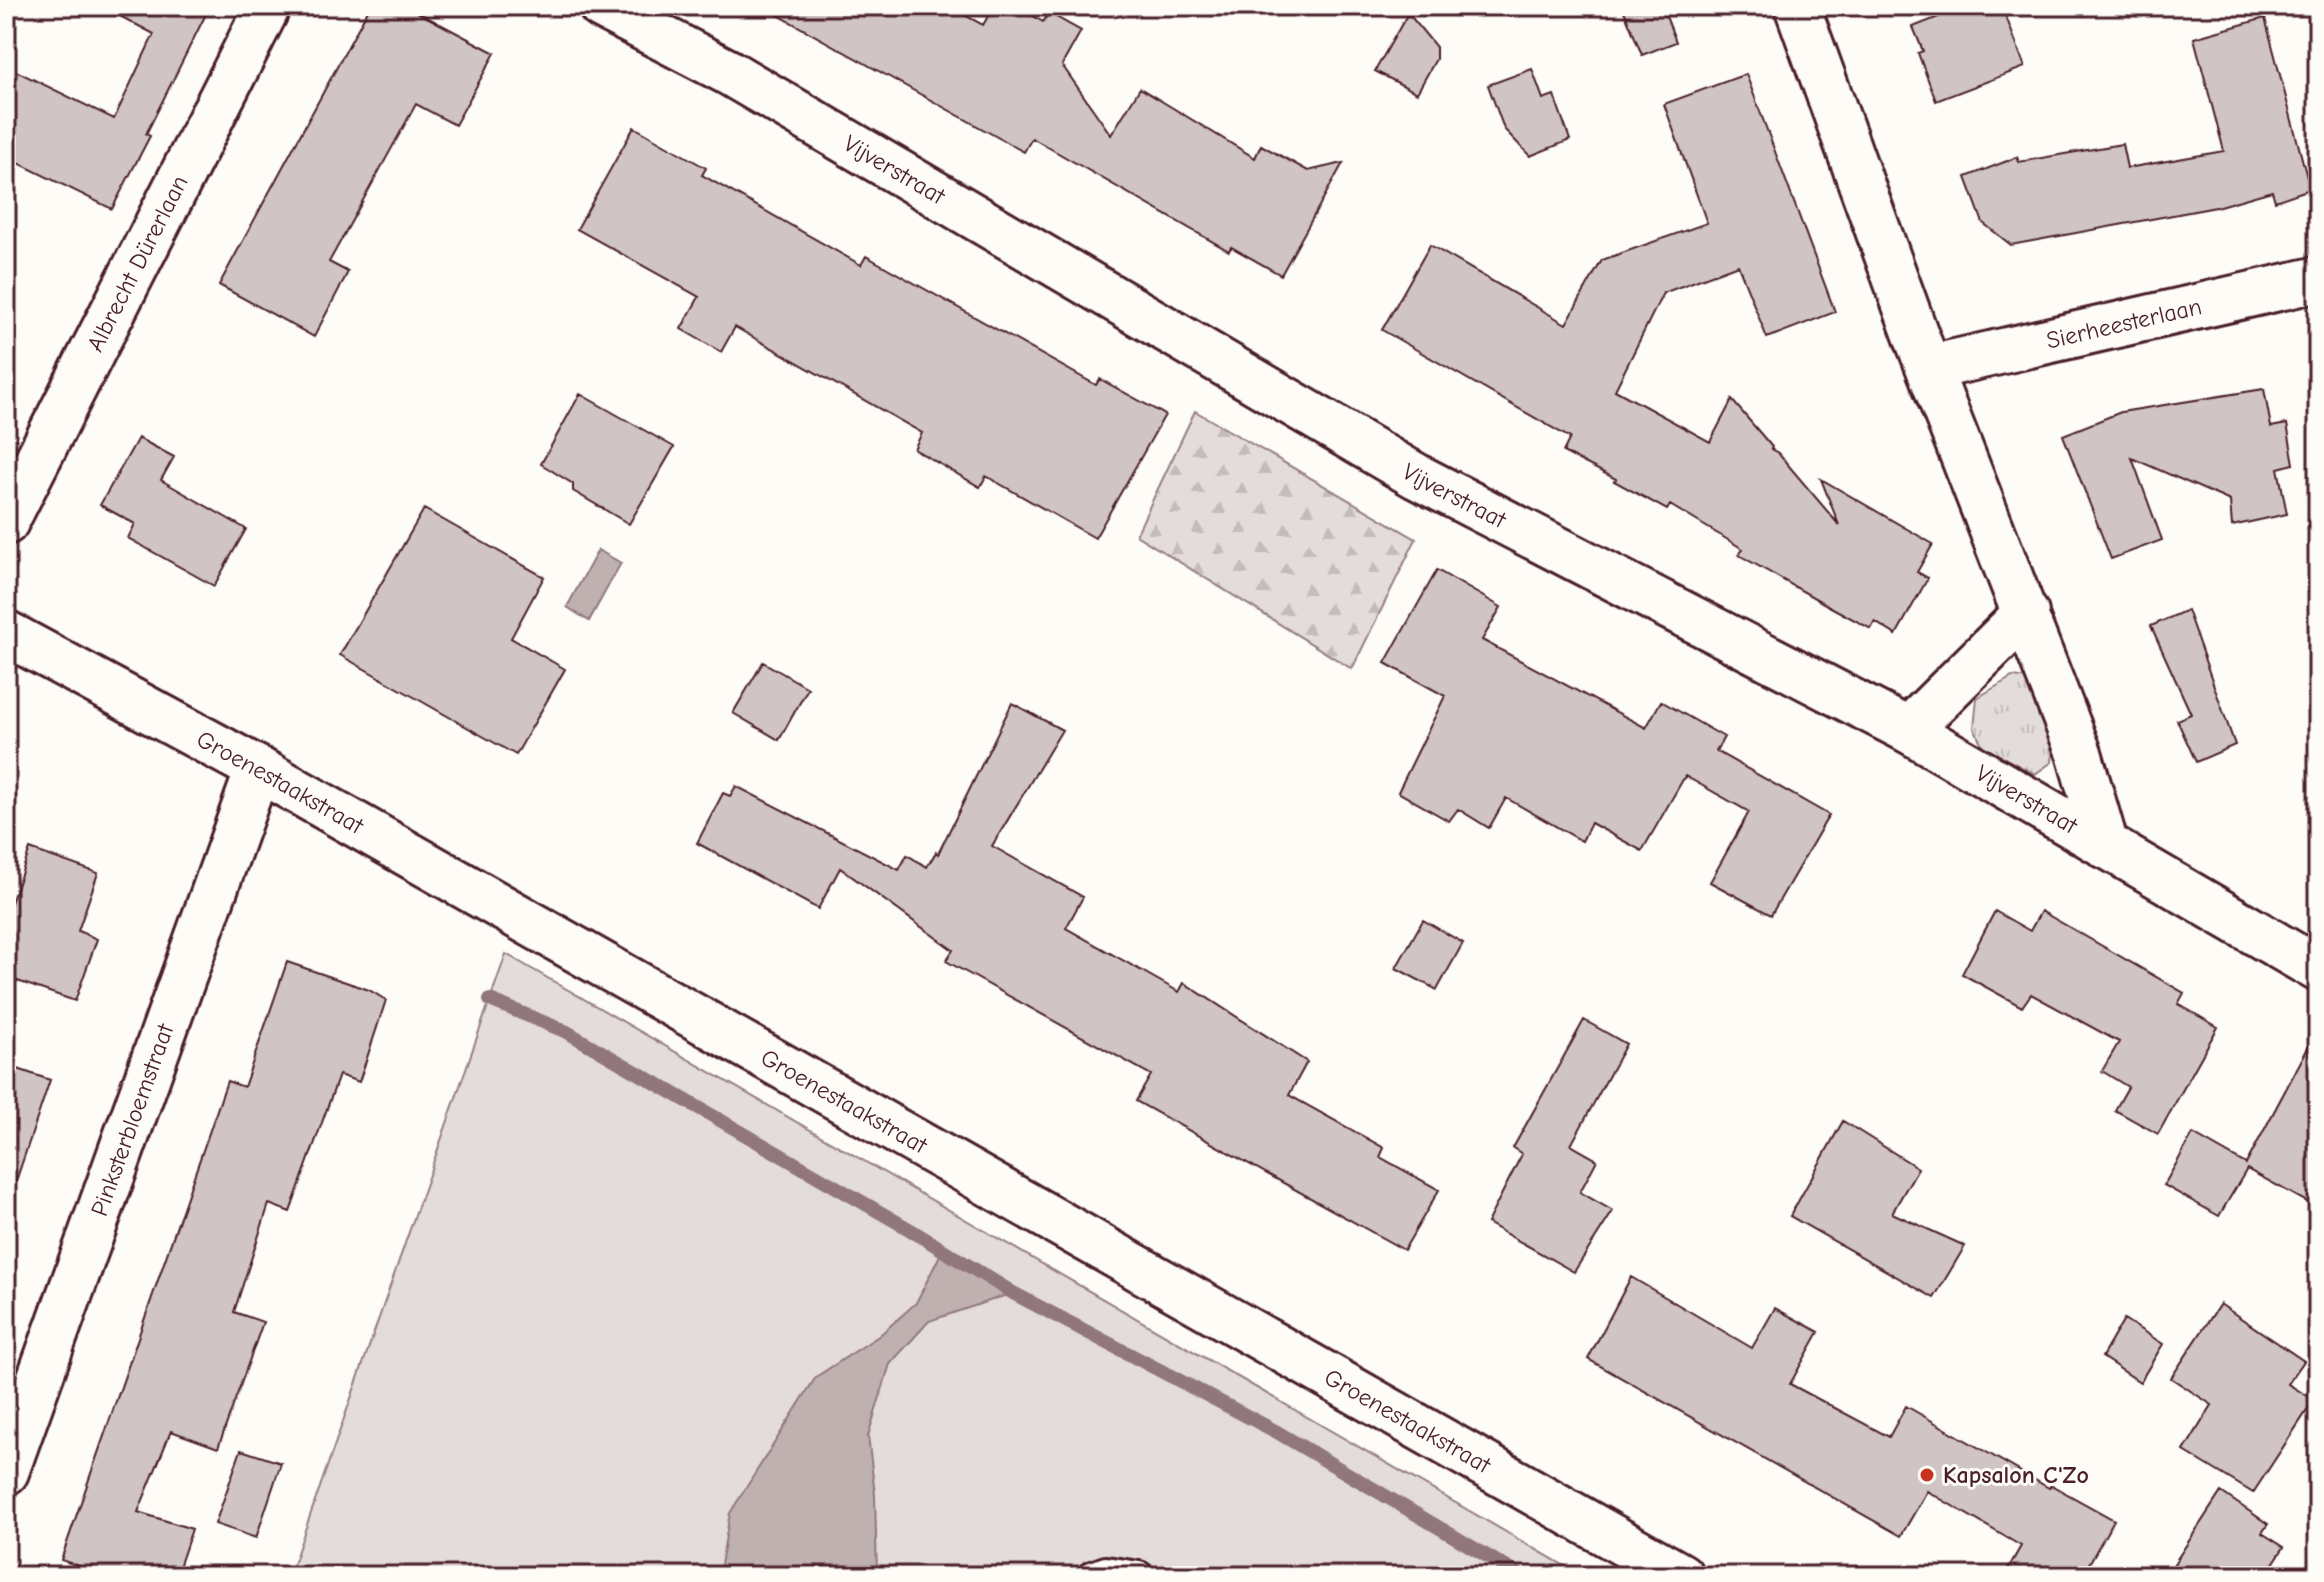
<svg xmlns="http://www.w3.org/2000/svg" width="2324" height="1582" viewBox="0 0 2324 1582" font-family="'Comic Neue',sans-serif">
  <defs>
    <pattern id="grass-tufts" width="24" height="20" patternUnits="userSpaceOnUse" patternTransform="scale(2)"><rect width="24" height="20" fill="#e3dcda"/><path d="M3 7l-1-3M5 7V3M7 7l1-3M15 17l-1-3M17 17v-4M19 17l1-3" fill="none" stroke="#c4bcbb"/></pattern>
    <pattern id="forest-firs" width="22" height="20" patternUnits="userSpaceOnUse" patternTransform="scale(2)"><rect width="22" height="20" fill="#e3dcda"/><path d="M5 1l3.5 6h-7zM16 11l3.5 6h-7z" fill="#c4bcbb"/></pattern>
  </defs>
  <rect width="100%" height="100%" fill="#fdfcf7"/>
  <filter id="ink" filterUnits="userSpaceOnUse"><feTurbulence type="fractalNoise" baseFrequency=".0125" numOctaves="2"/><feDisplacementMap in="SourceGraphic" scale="16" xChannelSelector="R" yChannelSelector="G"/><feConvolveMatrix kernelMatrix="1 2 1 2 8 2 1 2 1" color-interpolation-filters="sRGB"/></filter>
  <g filter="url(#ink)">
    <path fill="url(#grass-tufts)" stroke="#967e82" stroke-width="2" d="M2012 677 2036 680 2053 741 2052 762 2035 774 1983 747 1974 728 1977 698Z"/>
    <path fill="url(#forest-firs)" stroke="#967e82" stroke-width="2" d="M1195 411 1416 539 1352 669 1136 535Z"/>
    <path fill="#e3dcda" stroke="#967e82" stroke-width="2" d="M506 954 1582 1576H289Z"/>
    <path fill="#c0b1b1" stroke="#91777b" stroke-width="2" d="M598 550 621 563 589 621 567 607Z
      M942 1251 1013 1293 929 1321 890 1364 868 1436 875 1495 877 1576H719L730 1513 816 1377 880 1335 916 1303Z"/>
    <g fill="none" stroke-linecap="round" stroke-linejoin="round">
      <path stroke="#91777b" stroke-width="14" d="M490 1000 567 1032 909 1229 1013 1293 1277 1432 1521 1576"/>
    </g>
    <path fill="#d0c5c4" stroke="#4a1f2b" stroke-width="2" d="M101 6H210L146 134 150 136 112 209 6 157V66L114 119 154 34Z
      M370 6H406L495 53 455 125 416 104 329 262 348 272 314 337 219 285Z
      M762 6H948L983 25 994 6H1017L1043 22 1049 13 1081 31 1062 65 1111 135 1140 88 1255 158 1261 145 1308 171 1343 163 1281 275 1231 247 1229 251 1032 138 1024 152Z
      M1622 6H1662L1676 42 1642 55Z
      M1966 6H2002L2025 67 1936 101 1918 53 1923 51 1913 27Z
      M1408 13 1436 47V59L1417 93 1375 71Z
      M2265 18 2310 189 2275 201 2272 191 2216 207 2011 245 1983 223 1966 177 2017 157 2019 162 2122 144 2127 168 2224 151 2194 38Z
      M1532 69 1543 99 1554 95 1570 140 1530 156 1504 129 1488 85Z
      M1746 74 1835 312 1767 338 1738 265 1663 293 1615 390 1710 442 1732 400 1772 447 1771 449 1778 453 1839 525 1821 479 1933 544 1917 572 1928 578 1896 635 1875 622 1871 629 1827 605 1739 555 1743 549 1670 505 1667 510 1614 481 1616 479 1563 452 1570 438 1382 330 1430 245 1566 324 1602 260 1707 223 1664 104Z
      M634 127 706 168 702 175 861 265 866 256 1096 385 1100 379 1165 415 1095 538 986 476 980 487 914 449 922 433 735 327 721 352 681 329 699 297 577 229Z
      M2264 389 2271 427 2287 424 2294 464 2278 468 2287 514 2232 526 2230 501 2132 458 2162 540 2111 559 2063 435 2121 412Z
      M580 394 674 447 629 524 573 491V484L541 464Z
      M138 438 174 457 161 480 246 529 214 586 128 538 135 524 100 505Z
      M424 509 544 577 511 638 565 669 516 755 340 655Z
      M1437 570 1501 607 1482 640 1646 728 1661 701 1724 737 1716 751 1829 815 1771 915 1710 882 1749 812 1685 776 1642 851 1591 823 1582 841 1506 798 1489 828 1458 809 1449 821 1398 792 1445 696 1385 663Z
      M2187 610 2235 745 2196 762 2177 720 2191 714 2151 626Z
      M763 662 808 688 779 740 733 713Z
      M1012 703 1062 730 992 846 1083 897 1066 928 1179 992 1184 983 1307 1062 1289 1095 1384 1148 1380 1157 1439 1190 1404 1250 1136 1101 1151 1075 946 961 953 950 840 868 818 909 697 843 723 793 730 796 736 786 899 870 907 855 927 867 936 852 938 854Z
      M30 849 98 873 78 931 97 939 75 1001 6 977V917Z
      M1995 911 2030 931 2041 911 2184 993 2178 1004 2218 1027 2158 1134 2115 1110 2128 1087 2102 1071 2119 1042 2031 994 2022 1007 1962 974Z
      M1423 920 1463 943 1437 990 1396 968Z
      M287 962 369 990 386 1000 359 1082 339 1075 290 1212 269 1204 234 1312 263 1322 218 1448 171 1431 138 1512 192 1529 176 1576H107L61 1560 227 1081 244 1087Z
      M1584 1020 1626 1044 1571 1145 1597 1160 1580 1192 1613 1211 1574 1272 1487 1223 1522 1154 1513 1148Z
      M2318 1029V1208L2247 1169 2219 1216 2164 1185 2193 1134 2246 1164Z
      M6 1065 50 1080 13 1190 6 1189Z
      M1843 1121 1918 1168 1892 1213 1965 1246 1934 1298 1790 1216Z
      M1631 1277 1752 1348 1775 1308 1819 1332 1790 1384 1889 1437 1906 1406 2049 1488 2051 1485 2114 1520 2082 1576H2004L2021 1546 1927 1491 1901 1536 1588 1359Z
      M2220 1304 2304 1361 2288 1384 2314 1400 2253 1493 2184 1451 2212 1405 2171 1378Z
      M2124 1319 2163 1344 2140 1382 2102 1357Z
      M241 1450 281 1463 256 1538 215 1524Z
      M2221 1492 2268 1524 2262 1533 2284 1547 2265 1576H2166Z"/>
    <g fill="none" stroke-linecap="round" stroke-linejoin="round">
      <g stroke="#4a1f2b" stroke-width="34">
        <path id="lane" d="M1092 1576 1106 1571 1139 1576"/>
      </g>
      <g stroke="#4a1f2b" stroke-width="50">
        <g id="street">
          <path id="s1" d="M601 6 728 72 1416 476 1908 730 2318 969"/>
          <path d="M1797 6 1917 338 2079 753 2106 846"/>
          <path id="s2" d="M1929 368 2318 279"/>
          <path id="s3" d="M6 522 268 6"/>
          <path d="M1908 730 2026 613"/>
          <path id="s4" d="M6 1472 258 769"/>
        </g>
      </g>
      <g stroke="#4a1f2b" stroke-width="50">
        <g id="secondary">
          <path id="s5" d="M6 633 258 769 1681 1576"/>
        </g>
      </g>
      <use href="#lane" stroke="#fdfcf7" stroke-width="28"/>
      <use href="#street" stroke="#fdfcf7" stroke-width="44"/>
      <use href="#secondary" stroke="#fdfcf7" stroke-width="44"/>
    </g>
  </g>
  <circle fill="#c8321e" stroke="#fdfcf7" stroke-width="3" cx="1927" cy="1475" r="8"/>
  <g text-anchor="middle" stroke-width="6" stroke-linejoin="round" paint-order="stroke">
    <g font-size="24" fill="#4a1f2b" stroke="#fdfcf7">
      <text dy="8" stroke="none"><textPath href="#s1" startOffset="336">Vijverstraat</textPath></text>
      <text dy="8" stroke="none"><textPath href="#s3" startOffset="290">Albrecht Dürerlaan</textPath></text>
      <text dy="8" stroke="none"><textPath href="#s2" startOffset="200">Sierheesterlaan</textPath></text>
      <text dy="8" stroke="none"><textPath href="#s1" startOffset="984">Vijverstraat</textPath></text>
      <text dy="8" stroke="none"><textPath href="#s5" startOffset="312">Groenestaakstraat</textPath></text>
      <text dy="8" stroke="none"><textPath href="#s1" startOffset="1632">Vijverstraat</textPath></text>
      <text dy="8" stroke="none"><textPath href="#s5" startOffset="960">Groenestaakstraat</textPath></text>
      <text dy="8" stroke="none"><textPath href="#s4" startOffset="374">Pinksterbloemstraat</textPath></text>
      <text dy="8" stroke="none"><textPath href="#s5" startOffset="1608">Groenestaakstraat</textPath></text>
    </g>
    <g font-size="24" font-weight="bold" fill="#4a1f2b" stroke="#fdfcf7" text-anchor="start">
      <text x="1943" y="1483">Kapsalon C'Zo</text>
    </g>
  </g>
  <rect width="2324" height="1582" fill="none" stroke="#fdfcf7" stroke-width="32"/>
  <rect x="16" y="16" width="2292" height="1550" fill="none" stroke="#4a1f2b" stroke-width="3" filter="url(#ink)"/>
</svg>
